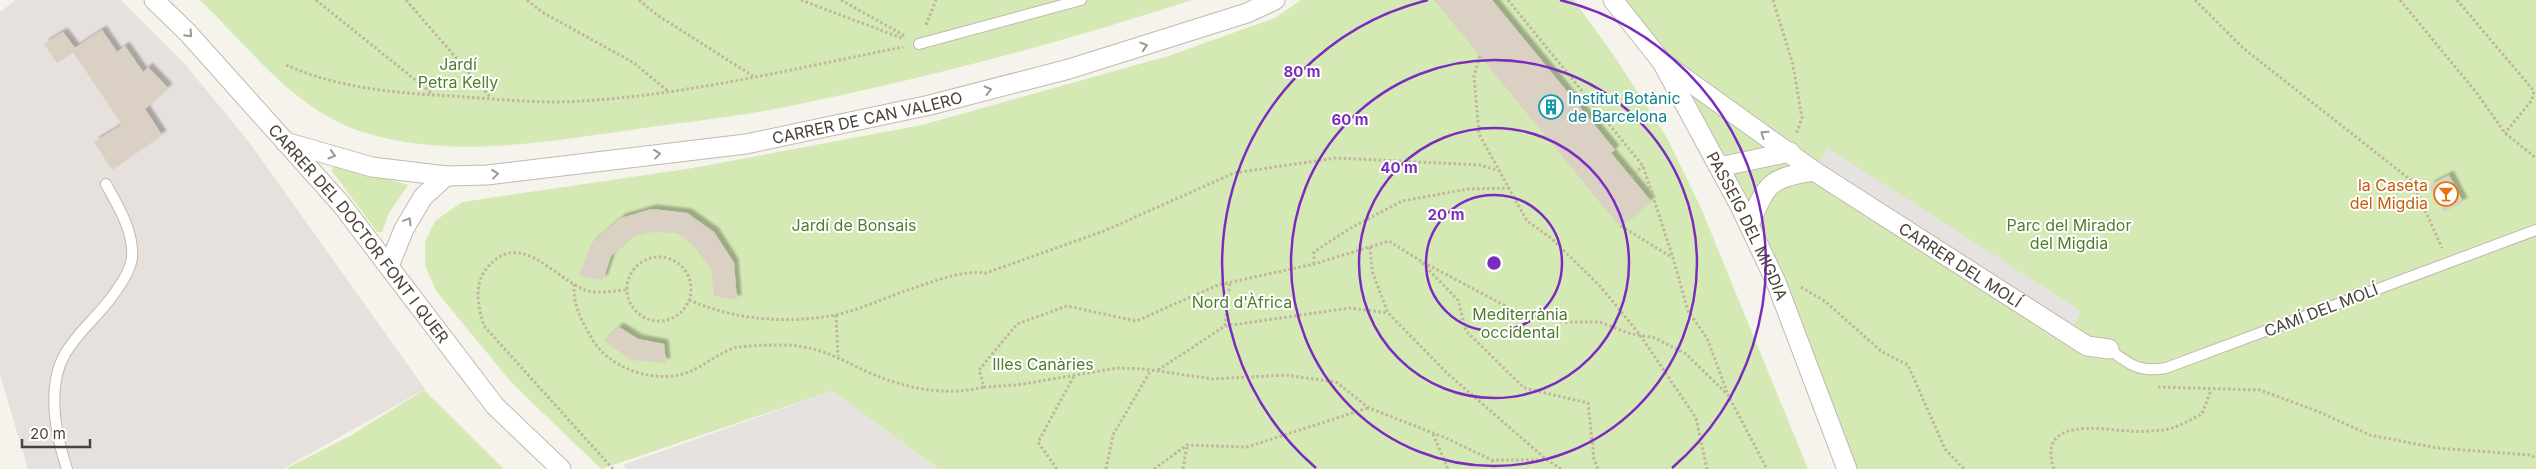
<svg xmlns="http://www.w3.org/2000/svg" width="2536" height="469" viewBox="0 0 2536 469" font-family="Inter,sans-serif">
  <defs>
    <filter id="shadow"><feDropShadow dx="4.5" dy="-4.5" stdDeviation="1" flood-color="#0004"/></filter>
  </defs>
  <rect width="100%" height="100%" fill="#f6f2ec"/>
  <path fill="#e6e1dd" d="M16 0H121L184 63 249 142 425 389 283 469H28L0 375V12Z"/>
  <path fill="#d5e9b5" d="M200 0H1192C1055 45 916 81 775 109 730 118 683 122 638 129 550 141 456 159 369 134 295 112 253 51 200 0Z
    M1301 0H1574L1617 60 1667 138 1701 208 1808 469H939L832 391 601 469 513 384 436 291 425 265V242L435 221 462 202 693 168 922 125 1168 56 1275 18Z
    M1602 0H2536V469H1847L1776 282 1662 62Z
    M336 165 408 185 389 213 382 232H377L332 171V166Z
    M424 390 504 469H285L350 436Z"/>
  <path fill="#e5e2e0" d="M1828 148 2081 311 2074 326 1819 163Z
    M832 391 939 469H627L623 465Z"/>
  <path fill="#dad0c4" filter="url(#shadow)" d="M1434 0H1492L1615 150 1611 153 1651 201 1620 227Z
    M102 30 117 52 125 46 143 72 148 67 168 88 145 109 162 135 112 170 94 142 122 125 73 52 57 63 44 44 63 32 75 48Z
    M2449 175 2463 202 2444 212 2429 186Z
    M652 209 687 213 714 232 734 263 737 300 714 296 711 270 695 247 677 233 653 232 630 238 611 256 603 280 579 276 591 244 621 218Z
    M619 327 638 339 664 344 666 363 631 360 604 341Z"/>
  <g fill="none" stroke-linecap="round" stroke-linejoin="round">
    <g stroke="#c1b9ae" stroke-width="12">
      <path id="lane" d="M919 44 1081 0
        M2109 349C2129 364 2139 373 2166 368L2536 230
        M67 469C56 435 46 387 65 354 77 333 97 317 111 298 119 287 130 272 132 258 134 231 118 206 106 184"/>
    </g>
    <g stroke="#c1b9ae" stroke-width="21">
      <g id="street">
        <path id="s1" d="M154 0 188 33 341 204 495 406 561 469"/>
        <path id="s2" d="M1613 0 1662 62 1740 206 1776 282 1847 469"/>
        <path id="s3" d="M1662 62 1814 171 2087 346 2109 349"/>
        <path id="s4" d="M285 142 372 167 446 176 487 175 746 144 930 105 1069 69 1247 13 1275 0"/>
        <path d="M1719 167 1790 152"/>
        <path d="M1749 225C1768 182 1768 179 1814 171"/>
        <path d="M389 266 404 229 423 197 446 176"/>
      </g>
    </g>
    <path stroke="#c3b49f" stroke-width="3" stroke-dasharray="2.5 2.5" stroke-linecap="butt" d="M316 0 434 95
      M406 0 491 98
      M527 0 542 12 634 63 669 92
      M639 0 657 15 753 76
      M801 0 904 39
      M841 0 905 36
      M1508 0 1643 166 1673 258
      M1773 0 1793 65 1802 118 1796 135
      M2195 0 2243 48 2412 181 2442 248
      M2400 0 2476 92 2505 133 2536 158
      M2457 0 2534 91 2532 100 2505 133
      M926 25 936 0
      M1480 56 1474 76 1479 134 1527 221 1551 238 1600 286 1640 335 1696 418 1707 469
      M286 65C338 88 395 93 451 96 495 99 540 104 583 101 691 94 797 68 903 47
      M1631 177 1643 166
      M1621 226 1673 258 1688 311 1707 338 1727 392
      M1370 247 1372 271 1388 313 1448 374 1547 460
      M627 289a32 32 0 1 1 64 0a32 32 0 1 1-64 0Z
      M1422 263 1458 300 1466 331 1524 388 1588 403 1594 459 1598 469
      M1314 264V252L1349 229 1402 201 1468 189 1509 188
      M574 284C573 305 581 320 591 337 608 369 658 386 691 371 705 365 719 353 734 348 743 345 789 344 798 346 821 349 839 358 859 368 896 386 942 398 984 387
      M1801 287 1826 302 1882 352 1908 365 1945 449 1964 469
      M689 300C735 320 786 324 835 315 860 310 884 298 908 290 932 282 960 270 986 273L1104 231 1234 173 1336 158 1480 165 1500 171
      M836 315 838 356
      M1225 326 1230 282
      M1158 370 1225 326 1350 308 1388 313
      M2158 387 2260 390 2317 411 2370 435 2437 448 2530 455 2536 458
      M1433 434 1448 469
      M1492 460 1495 469
      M613 469 484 326C478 307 473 285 487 268 519 228 553 277 585 290 597 294 615 291 627 290
      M1057 469 1038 442 1074 376
      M1106 469 1113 435 1151 370
      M1154 469 1187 445 1247 447 1368 408
      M1183 469 1187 446
      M1561 469 1547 460H1492L1446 438 1369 408 1336 382 1285 375 1213 379 1144 369 1117 368 1017 385 984 387 979 370 1017 324 1067 306 1136 321 1218 285 1314 264 1389 241 1419 260 1515 311 1566 322H1600L1628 333 1655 338 1686 354 1728 395 1767 469
      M2054 469C2036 417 2100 429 2129 431 2140 432 2152 431 2163 430 2176 429 2191 419 2202 414L2211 390"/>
    <use href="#lane" stroke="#fff" stroke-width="10"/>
    <use href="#street" stroke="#fff" stroke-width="19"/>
  </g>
  <defs><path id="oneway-chevron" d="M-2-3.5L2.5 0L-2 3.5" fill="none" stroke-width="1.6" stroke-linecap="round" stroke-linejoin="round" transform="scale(1.25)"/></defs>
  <g stroke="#9b9792">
    <use href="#oneway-chevron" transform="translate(189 34) rotate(47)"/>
    <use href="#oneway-chevron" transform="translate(1144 46) rotate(-17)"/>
    <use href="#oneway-chevron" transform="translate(988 90) rotate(-14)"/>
    <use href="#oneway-chevron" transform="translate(1764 134) rotate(-145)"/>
    <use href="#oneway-chevron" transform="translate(657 154) rotate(-7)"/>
    <use href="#oneway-chevron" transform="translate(332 155) rotate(17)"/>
    <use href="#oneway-chevron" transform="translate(495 174) rotate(-7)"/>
    <use href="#oneway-chevron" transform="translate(408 221) rotate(-59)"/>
  </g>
  <g fill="none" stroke="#7b2cbf" stroke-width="2.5">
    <circle cx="1494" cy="263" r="68"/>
    <circle cx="1494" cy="263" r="135"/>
    <circle cx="1494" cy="263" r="203"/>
    <path d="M1316 468A271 271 0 0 1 1428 0M1560 0A271 271 0 0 1 1672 468"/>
  </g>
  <defs>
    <g id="building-ring" transform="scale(1.25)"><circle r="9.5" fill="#fff" stroke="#0f9aa8" stroke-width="1.5"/><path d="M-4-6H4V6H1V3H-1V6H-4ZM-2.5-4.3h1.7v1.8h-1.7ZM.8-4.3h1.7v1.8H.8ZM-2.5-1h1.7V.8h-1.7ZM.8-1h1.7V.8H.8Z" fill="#0f9aa8"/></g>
    <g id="bar-ring" transform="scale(1.25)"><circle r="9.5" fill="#fff" stroke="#e8710a" stroke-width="1.5"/><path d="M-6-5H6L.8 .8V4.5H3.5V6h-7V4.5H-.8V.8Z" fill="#e8710a"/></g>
  </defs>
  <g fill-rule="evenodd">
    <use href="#building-ring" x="1551" y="107"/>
    <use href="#bar-ring" x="2446" y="194"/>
  </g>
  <g text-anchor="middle" stroke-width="4" stroke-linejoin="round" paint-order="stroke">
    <g font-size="16" fill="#4f7e2b" stroke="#fff">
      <text x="458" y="70">Jardí<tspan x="458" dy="18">Petra Kelly</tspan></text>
      <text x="854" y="231">Jardí de Bonsais</text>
      <text x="2069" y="231">Parc del Mirador<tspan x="2069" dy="18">del Migdia</tspan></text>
      <text x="1242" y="308">Nord d'Àfrica</text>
      <text x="1520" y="320">Mediterrània<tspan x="1520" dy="18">occidental</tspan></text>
      <text x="1043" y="370">Illes Canàries</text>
    </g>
    <g font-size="16" fill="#0d838f" stroke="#fff" text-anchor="start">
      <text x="1568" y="104">Institut Botànic<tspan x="1568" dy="18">de Barcelona</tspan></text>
    </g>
    <g font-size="16" fill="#4a4239" stroke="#fff">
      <text dy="6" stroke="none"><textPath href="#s4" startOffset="591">CARRER DE CAN VALERO</textPath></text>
      <text dy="6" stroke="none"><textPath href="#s2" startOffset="264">PASSEIG DEL MIGDIA</textPath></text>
      <text dy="6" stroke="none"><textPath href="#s1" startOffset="311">CARRER DEL DOCTOR FONT I QUER</textPath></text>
      <text dy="6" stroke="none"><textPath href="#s3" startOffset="361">CARRER DEL MOLÍ</textPath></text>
      <text transform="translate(2321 310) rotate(-21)" y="6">CAMÍ DEL MOLÍ</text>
    </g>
    <g font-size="16" fill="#c56008" stroke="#fff" text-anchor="end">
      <text x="2428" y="191">la Caseta<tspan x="2428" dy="18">del Migdia</tspan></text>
    </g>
  </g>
  <circle cx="1494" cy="263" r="8" fill="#7b2cbf" stroke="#fff" stroke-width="2.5"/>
  <g font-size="15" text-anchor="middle" font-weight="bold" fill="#7b2cbf" stroke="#fff" stroke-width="4" stroke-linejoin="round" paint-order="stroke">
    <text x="1302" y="77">80 m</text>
    <text x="1350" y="125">60 m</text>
    <text x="1399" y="173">40 m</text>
    <text x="1446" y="220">20 m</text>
  </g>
  <path d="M22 439v8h68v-8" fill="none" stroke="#4a4239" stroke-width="2.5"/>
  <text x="30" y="439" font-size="15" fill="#4a4239" stroke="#ffffff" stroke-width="4" paint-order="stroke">20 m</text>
</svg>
